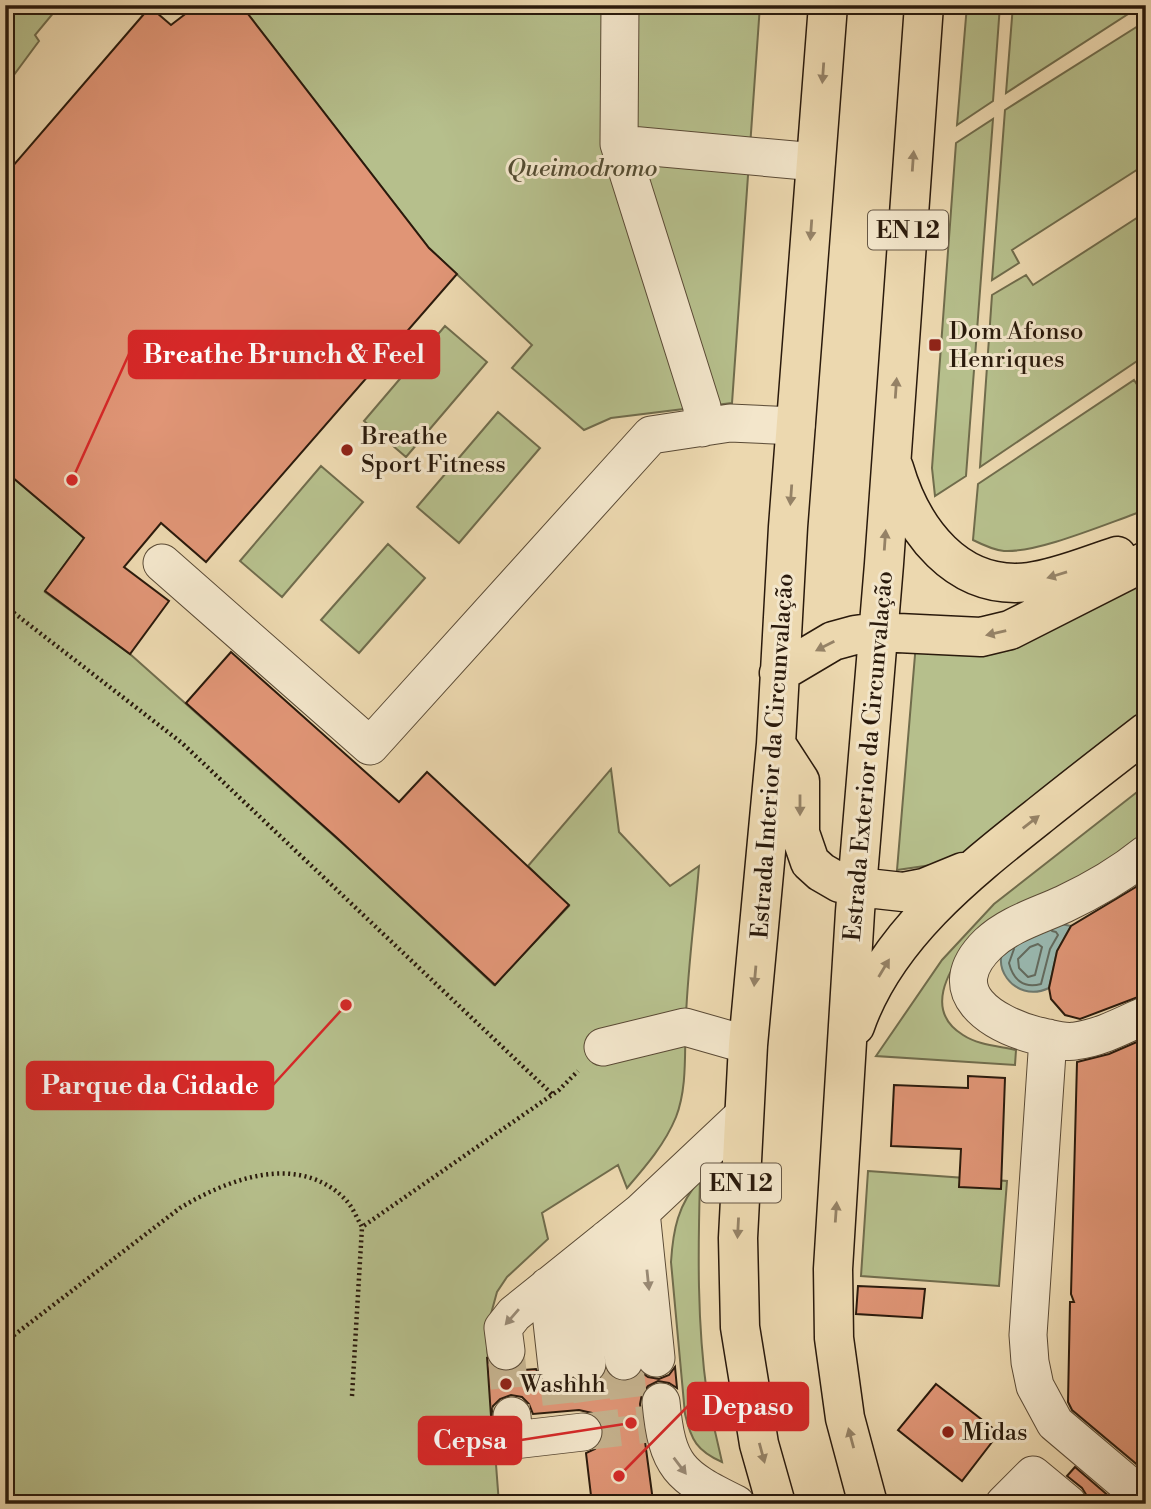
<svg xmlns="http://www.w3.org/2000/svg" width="1151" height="1509" viewBox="0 0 1151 1509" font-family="'Libre Bodoni',serif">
  <rect width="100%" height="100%" fill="#ecd8af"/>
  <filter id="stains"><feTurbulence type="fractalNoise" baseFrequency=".00286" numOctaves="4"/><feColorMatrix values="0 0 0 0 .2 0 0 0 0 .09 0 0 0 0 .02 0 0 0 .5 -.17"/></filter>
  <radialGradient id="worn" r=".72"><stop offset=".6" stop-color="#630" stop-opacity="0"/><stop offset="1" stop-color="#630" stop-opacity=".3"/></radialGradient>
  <path fill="#b6bf8c" stroke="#706c4c" stroke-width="2" d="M5 5H60L35 35 39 41 5 87Z
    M241 5H760L732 403 611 418 584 430 512 368 532 345 429 248Z
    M967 5H1000L993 101 957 125Z
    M1013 5H1142L1006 93Z
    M1146 21V164L1012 250 1019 263 992 280 1005 110Z
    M993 119 966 476 935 496 932 468 956 143Z
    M1146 212V355L980 467 992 295 1026 275 1033 285Z
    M445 326 487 362 406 457 364 421Z
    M1134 380 1138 386 1146 380V392L1143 394 1146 398V510C1110 522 1039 553 1004 551 993 550 983 545 973 540L978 484Z
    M498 412 540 448 459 543 417 507Z
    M321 466 363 502 282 597 240 561Z
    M5 471 84 538 45 592 130 654 185 703 352 852 494 985 569 906 528 866 611 769 619 832 670 886 699 866C695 916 688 966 686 1016 684 1049 688 1086 676 1117 665 1144 646 1166 627 1188L618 1165 542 1213 548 1239 507 1277 497 1292 486 1332 499 1504H5Z
    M388 544 425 578 359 653 321 620Z
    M1146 580V709L952 862 897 870 916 643 976 656 1014 649Z
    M1146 785V836L968 945C948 971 924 1011 963 1035 978 1045 999 1046 1016 1050L1015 1065 876 1056 942 960 994 904Z
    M868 1171 1007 1181 999 1286 861 1276Z
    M700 1180C698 1251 697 1323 707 1394 711 1416 717 1439 722 1462 697 1451 691 1440 685 1414L671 1262C673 1230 678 1204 700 1180Z"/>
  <path fill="#99b9b1" stroke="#6d796f" stroke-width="2" d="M1061 924 1071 926 1057 951 1049 988C1013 1005 986 960 1010 943 1022 935 1047 929 1061 924Z"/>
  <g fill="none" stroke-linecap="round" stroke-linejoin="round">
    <path stroke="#626a5e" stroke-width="2" d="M1038 944 1042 947 1035 975 1028 977 1019 968 1018 959 1030 947Z
      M1014 949 1009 963C1013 979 1023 989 1041 984L1050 949 1058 935 1056 932 1052 931"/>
  </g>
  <path fill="#e09576" stroke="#2a1a0c" stroke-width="2" d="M197 5H241L429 248 457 274 206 562 161 523 124 567 169 601 130 654 45 591 84 538 5 471V175L150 7 171 25Z
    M231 652 399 802 427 772 569 905 495 985 336 837 186 703Z
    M1146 881V994L1080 1019 1065 1015 1051 999 1049 988 1057 951 1071 926Z
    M1146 1038V1472L1072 1410 1068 1402 1070 1302H1074L1071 1294 1077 1062 1109 1054Z
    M968 1076 1005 1078 1001 1189 959 1187 961 1149 891 1146 894 1085 968 1088Z
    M858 1286 925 1289 922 1318 856 1314Z
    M487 1357 490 1364 499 1371 509 1372 522 1364 523 1370 536 1369 541 1380 548 1386 559 1388 569 1384 573 1379 580 1384 590 1385 600 1380 606 1372 617 1381 628 1382 636 1378 641 1372 648 1377 659 1379 669 1375 675 1367 677 1388 669 1383 658 1381 648 1386 642 1394 640 1404 653 1501 592 1504 586 1453 595 1449 602 1441 604 1430 600 1420 592 1413 579 1410 533 1414 529 1404 522 1397 511 1395 500 1399 493 1406 491 1416Z
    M936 1384 999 1433 962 1481 898 1430Z
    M1075 1467 1118 1504H1088L1087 1496 1082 1488 1067 1476Z"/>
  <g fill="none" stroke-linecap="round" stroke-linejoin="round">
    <path stroke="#c5b28e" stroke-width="37" stroke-dasharray="37 18" stroke-linecap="butt" d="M506 1351 512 1416
      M624 1361 632 1426
      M587 1364 596 1430
      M557 1367 562 1411
      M583 1432 649 1424"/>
    <g stroke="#5a4a35" stroke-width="39">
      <path id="minor" d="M620 5 619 144 702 407V428
        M619 144 816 162
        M162 563 370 746 651 435 730 423 796 426
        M1146 854C1120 875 1094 890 1064 904 1038 916 1009 924 988 944 939 992 992 1024 1038 1036 1049 1038 1064 1043 1075 1041 1100 1038 1124 1025 1146 1015
        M1048 1038 1028 1335 1030 1362 1035 1386 1055 1423 1146 1500
        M603 1047 685 1027 748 1045
        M641 1212 656 1358
        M607 1239 624 1361
        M574 1266 587 1364
        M548 1286 557 1367
        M506 1351 503 1328 514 1314 641 1212 744 1115
        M661 1402C667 1467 679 1476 736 1504
        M512 1416 514 1440 583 1432
        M1004 1504 1033 1475 1068 1504"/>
    </g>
    <g stroke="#2a1a0c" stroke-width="41">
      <path id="major" d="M894 468C912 530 957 591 1029 582 1059 578 1089 565 1117 556
        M779 673 833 641 855 635 877 632 981 637 1010 630 1146 561
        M776 744 800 781V833L810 862 821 872 840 883 858 887 903 892 924 888 963 872
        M855 1026C886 936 968 872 1040 815 1075 787 1111 759 1146 732
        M776 1504 759 1444 740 1327 738 1238 748 1045 776 744 788 527 828 5
        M868 1504 845 1418 834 1338 833 1269 855 912 884 564 924 5"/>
    </g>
    <path stroke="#2a1a0c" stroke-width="4.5" stroke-dasharray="2 3.5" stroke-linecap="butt" d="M5 606 182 743 552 1094
      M5 1342 180 1208C228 1179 298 1152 345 1199 352 1206 357 1218 362 1227L559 1090 578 1071
      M352 1396 362 1227"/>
    <use href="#minor" stroke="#f3e6cb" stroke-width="37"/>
    <use href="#major" stroke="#ecd8af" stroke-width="38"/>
  </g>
  <defs><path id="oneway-solid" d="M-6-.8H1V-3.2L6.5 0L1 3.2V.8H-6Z" transform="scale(1.75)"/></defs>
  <g fill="#958266">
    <use href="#oneway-solid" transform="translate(823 73) rotate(94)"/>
    <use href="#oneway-solid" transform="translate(913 161) rotate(-86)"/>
    <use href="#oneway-solid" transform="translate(811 230) rotate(94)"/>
    <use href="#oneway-solid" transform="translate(896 388) rotate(-86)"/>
    <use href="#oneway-solid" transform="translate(791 495) rotate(94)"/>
    <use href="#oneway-solid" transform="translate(885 540) rotate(-86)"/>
    <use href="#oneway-solid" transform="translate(1057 575) rotate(163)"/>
    <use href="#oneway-solid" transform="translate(996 633) rotate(167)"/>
    <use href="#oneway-solid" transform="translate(825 646) rotate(153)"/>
    <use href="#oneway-solid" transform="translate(800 805) rotate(90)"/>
    <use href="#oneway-solid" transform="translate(1031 822) rotate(-38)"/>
    <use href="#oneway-solid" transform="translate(884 968) rotate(-59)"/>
    <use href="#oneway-solid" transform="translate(755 976) rotate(95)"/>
    <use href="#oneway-solid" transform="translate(836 1212) rotate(-86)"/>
    <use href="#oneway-solid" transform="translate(738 1228) rotate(93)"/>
    <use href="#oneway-solid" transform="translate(851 1438) rotate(-105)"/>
    <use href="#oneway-solid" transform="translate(762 1453) rotate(75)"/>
  </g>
  <g fill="#998a75">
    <use href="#oneway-solid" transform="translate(648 1280) rotate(84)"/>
    <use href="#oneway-solid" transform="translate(512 1317) rotate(131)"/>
    <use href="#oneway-solid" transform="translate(680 1466) rotate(53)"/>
  </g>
  <g fill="#8f2418" stroke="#f3e6cb" stroke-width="2.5">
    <rect x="928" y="338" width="14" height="14" rx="3.5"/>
    <circle cx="347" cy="450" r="7"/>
    <circle cx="506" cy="1384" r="7"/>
    <circle cx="948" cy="1432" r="7"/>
  </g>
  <g text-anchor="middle" stroke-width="6" stroke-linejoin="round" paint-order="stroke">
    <g fill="#f3e6cb" stroke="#665745" stroke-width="2">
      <rect x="868" y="210.5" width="80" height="39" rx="5"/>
      <rect x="701" y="1163.5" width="80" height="39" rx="5"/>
    </g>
    <g font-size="23" font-weight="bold" fill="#2a1a0c">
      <text x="908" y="238">EN 12</text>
      <text x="741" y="1191">EN 12</text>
    </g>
    <g font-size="24" font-style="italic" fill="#544c32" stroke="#f3e6cb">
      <text x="582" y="176">Queimodromo</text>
    </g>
    <g font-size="24" fill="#2a1a0c" stroke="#f3e6cb" text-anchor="start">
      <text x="949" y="339">Dom Afonso<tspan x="949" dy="28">Henriques</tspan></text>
      <text x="361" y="444">Breathe<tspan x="361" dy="28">Sport Fitness</tspan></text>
      <text x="520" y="1392">Washhh</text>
      <text x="962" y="1440">Midas</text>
    </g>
    <g font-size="24" fill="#2a1a0c" stroke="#f3e6cb">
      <text transform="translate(772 756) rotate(-86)" y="8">Estrada Interior da Circunvalação</text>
      <text transform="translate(868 756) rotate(-85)" y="8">Estrada Exterior da Circunvalação</text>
    </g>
  </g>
  <path fill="none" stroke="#d62828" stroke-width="2.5" d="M72 480L129 354M346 1005L273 1085M619 1476L688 1406M631 1423L521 1440"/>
  <g fill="#d62828" stroke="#f3e6cb" stroke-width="2.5">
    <circle cx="72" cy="480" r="7"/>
    <circle cx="346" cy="1005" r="7"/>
    <circle cx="619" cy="1476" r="7"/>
    <circle cx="631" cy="1423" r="7"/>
  </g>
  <g fill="#d62828" stroke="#d62828" stroke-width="2.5">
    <rect x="129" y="331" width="310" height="47" rx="7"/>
    <rect x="27" y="1062" width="246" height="47" rx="7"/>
    <rect x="688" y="1383" width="120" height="47" rx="7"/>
    <rect x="419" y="1417" width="102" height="47" rx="7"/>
  </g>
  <g font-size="26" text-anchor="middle" font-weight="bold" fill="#fff">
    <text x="284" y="363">Breathe Brunch &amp; Feel</text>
    <text x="150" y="1094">Parque da Cidade</text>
    <text x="748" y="1415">Depaso</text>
    <text x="470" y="1449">Cepsa</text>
  </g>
  <rect width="1151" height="1509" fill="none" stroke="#ecd8af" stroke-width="28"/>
  <rect x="7" y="7" width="1137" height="1495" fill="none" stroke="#2a1a0c" stroke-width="3.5"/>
  <rect x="14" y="14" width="1123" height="1481" fill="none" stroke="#2a1a0c" stroke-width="2"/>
  <rect width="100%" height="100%" filter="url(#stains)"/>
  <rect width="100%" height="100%" fill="url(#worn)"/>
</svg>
